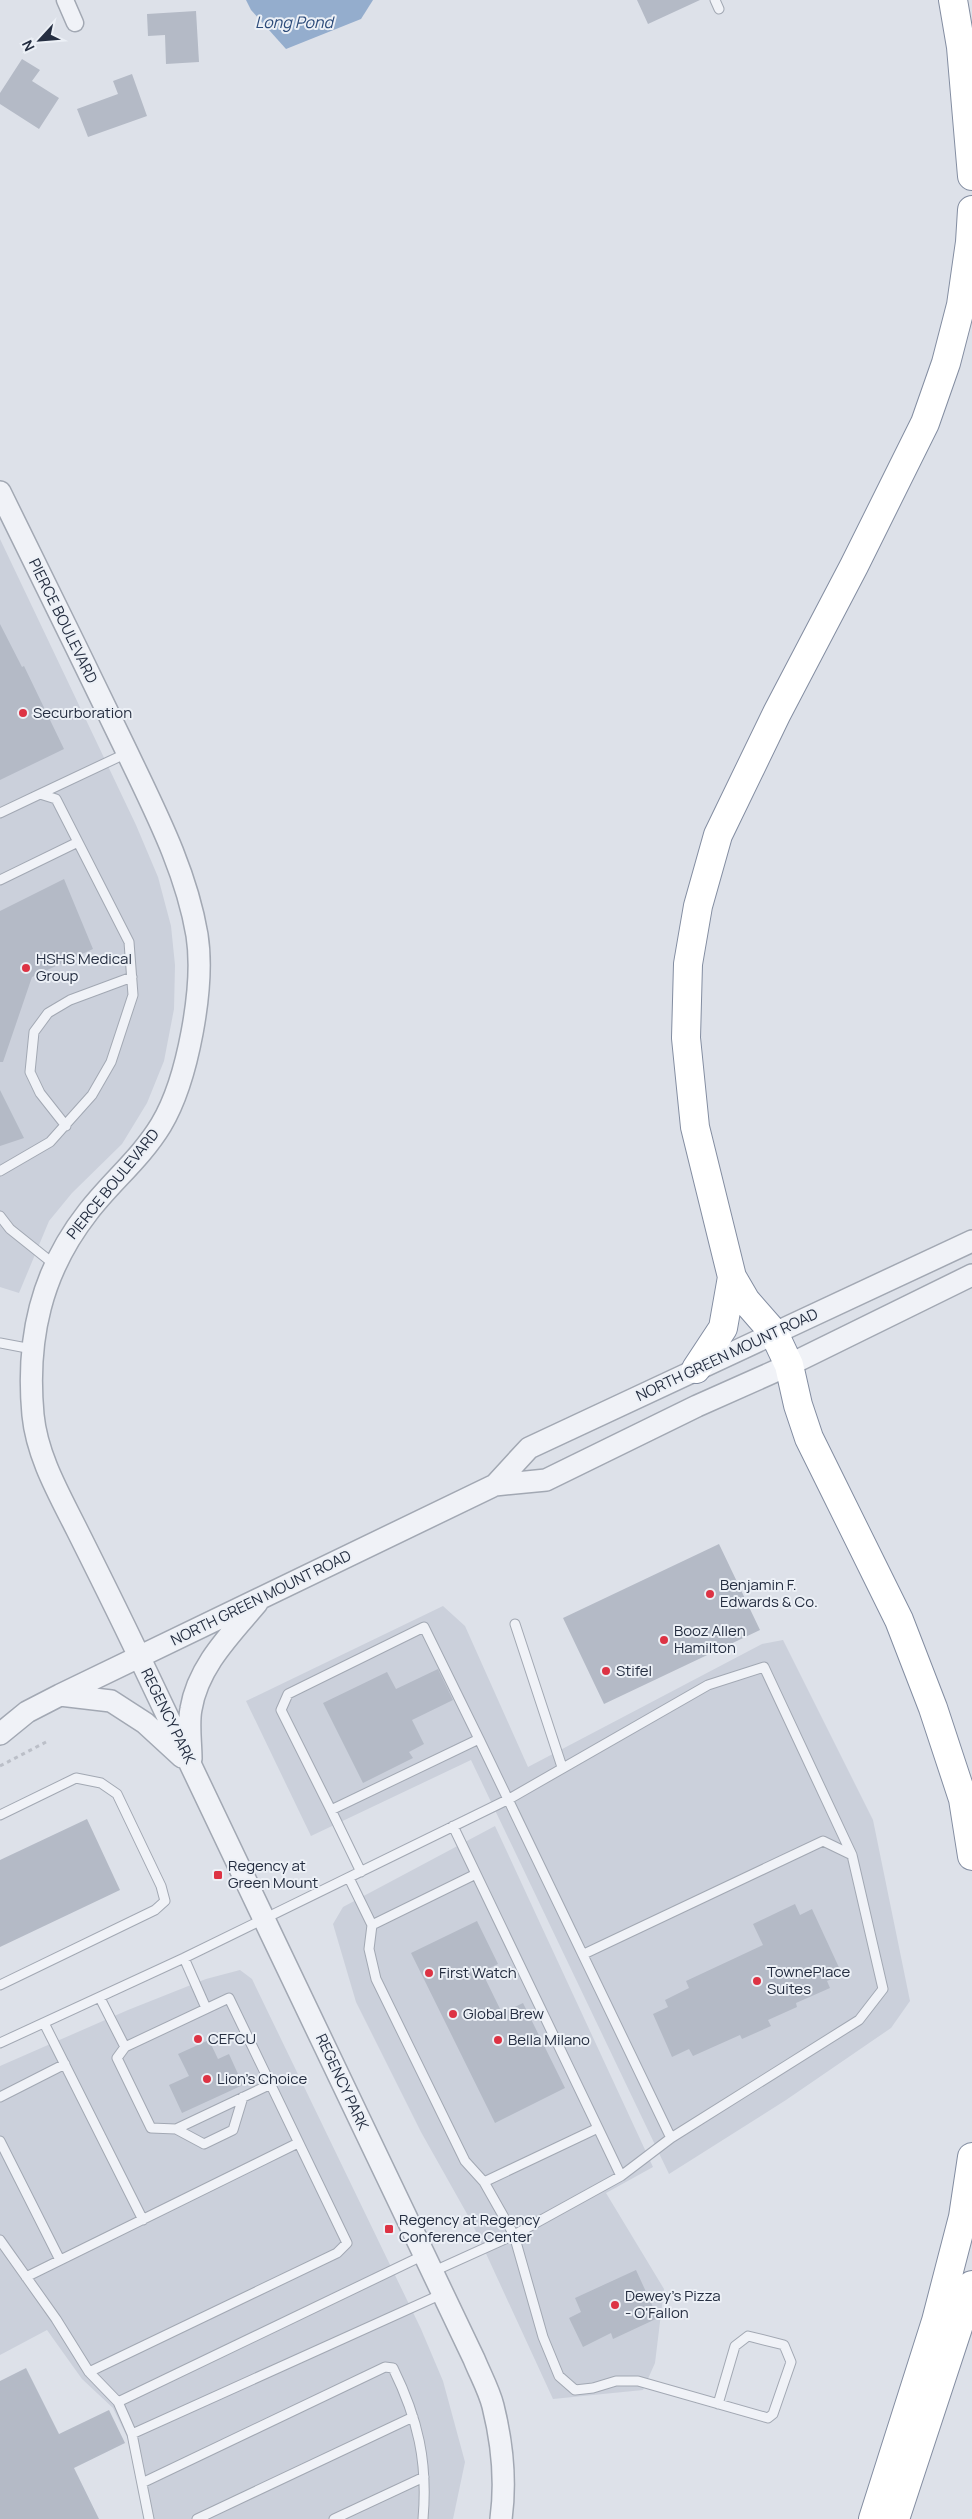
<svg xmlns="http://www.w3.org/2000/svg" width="972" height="2519" viewBox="0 0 972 2519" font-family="Manrope,sans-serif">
  <rect width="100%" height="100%" fill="#dde1e9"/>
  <path fill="#cbd0db" d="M0 539 136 825 158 877 171 926 175 965 174 1009 164 1061 147 1103 122 1144 72 1193 49 1221 19 1293 0 1287Z
    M443 1606 465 1626 528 1767 762 1644 783 1640 873 1820 910 2001 891 2028 786 2100 669 2174 471 1760 311 1836 246 1701Z
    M495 1826 653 2167 606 2193 664 2289 655 2363 643 2390 553 2399 471 2221 421 2132 356 2002 333 1924 343 1907Z
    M240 1970 252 1979 421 2329 443 2381 465 2462 453 2519H145L129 2441 113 2408 82 2379 47 2330 0 2355V2066L128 2010 206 1979Z"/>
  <path fill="#94adcd" d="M246 0H373L361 19 286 49 251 10Z"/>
  <path fill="#b4bac6" d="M637 0H700L648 24Z
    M196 11 199 62 166 64 165 35 148 36 147 14Z
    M22 59 40 70 32 81 59 98 39 129 0 104V93Z
    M132 74 147 116 88 137 77 109 118 94 113 81Z
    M0 624 22 667 24 666 64 749 0 780Z
    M64 879 93 949 32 977 3 1062H0V911Z
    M0 1090 24 1138 0 1146Z
    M719 1544 760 1630 604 1704 563 1618Z
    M438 1669 453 1700 412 1720 424 1744 409 1752 413 1758 363 1783 323 1703 387 1672 396 1689Z
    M87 1819 120 1890 0 1947V1860Z
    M795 1904 800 1915 812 1909 842 1974 827 1981 830 1988 796 2003 797 2007 768 2020 771 2026 742 2039 740 2035 693 2056 689 2049 672 2057 653 2014 668 2007 665 2000 689 1988 686 1981 763 1945 753 1924Z
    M477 1921 498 1964 482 1972 502 2013 523 2003 565 2088 495 2123 411 1953Z
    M209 2040 218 2059 229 2054 243 2085 182 2113 169 2085 189 2076 178 2054Z
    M636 2270 658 2318 613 2339 611 2333 583 2347 569 2318 581 2312 575 2298Z
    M26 2368 59 2434 109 2410 125 2443 74 2468 99 2519H0V2381Z"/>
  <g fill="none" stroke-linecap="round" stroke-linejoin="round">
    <g stroke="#a2a8b3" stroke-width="11">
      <path id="service" d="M715 0 719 9
        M40 794 127 753
        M0 813 40 794 56 799 129 942 133 995 111 1062 92 1095 50 1142 0 1171
        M0 880 78 842
        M66 1126 40 1093 30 1072 34 1032 48 1013 70 1000 132 977
        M0 1216 10 1229 55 1265
        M0 1343 32 1349
        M515 1624 562 1767
        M331 1810 281 1710 288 1694 424 1627 479 1739
        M0 1815 76 1778 101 1783 117 1794 161 1886 165 1901 155 1910 0 1985
        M453 1826 598 2128
        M361 1872 331 1810 479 1739 671 2138 859 2020 883 1989 852 1855 823 1841 584 1954
        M349 1878 372 1925 369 1949 376 1979 465 2161 484 2182 514 2235 432 2272
        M372 1925 476 1874
        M184 1958 206 2008
        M100 1998 125 2047
        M44 2023 143 2220
        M0 2043 184 1958 509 1799 708 1685 764 1667 852 1855
        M0 2097 65 2064
        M176 2129 204 2144 233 2130 243 2097
        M671 2138 621 2176 514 2235 543 2337 559 2376 575 2390 593 2388 616 2381H638L768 2418 773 2414 791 2362 784 2345 748 2336 735 2346 718 2404
        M0 2141 60 2260
        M484 2182 598 2128 621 2176
        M0 2240 56 2319 89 2372 118 2402 132 2434 149 2519
        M26 2277 298 2143
        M89 2372 337 2253 347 2243 229 1998 125 2047 117 2058 151 2128 176 2129 271 2084
        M118 2402 424 2255
        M132 2434 442 2294
        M142 2483 385 2367 393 2368C418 2419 428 2462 423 2519
        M197 2519 413 2417
        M334 2519 424 2477"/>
    </g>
    <g stroke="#a2a8b3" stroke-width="19">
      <path id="minor" d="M65 0 75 23"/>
    </g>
    <g stroke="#a2a8b3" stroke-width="24">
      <path id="tertiary" d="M0 492C43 579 85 665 127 752 155 811 186 870 197 935 205 986 188 1080 161 1125 141 1158 111 1182 88 1212 41 1272 26 1339 33 1415 37 1456 59 1494 77 1530 100 1576 123 1622 145 1669 255 1899 363 2129 474 2359 480 2374 489 2390 493 2406 502 2442 506 2482 501 2519
        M495 1485 529 1448 972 1241
        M60 1695 111 1701 145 1723 182 1757
        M0 1734 27 1712 60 1695 495 1485 546 1480 697 1406 789 1365 972 1275
        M191 1759C191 1743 188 1724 191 1709 198 1666 231 1634 257 1603"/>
    </g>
    <g stroke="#838da1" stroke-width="30">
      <path id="motorway" d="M953 0 961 47 972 176
        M972 210 970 242 961 305 946 363 925 423 854 566 777 713 718 835 698 906 688 964 686 1038 695 1127 732 1277 746 1301 774 1333 789 1365 798 1405 809 1438 899 1620 933 1708 963 1799 972 1856
        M696 1369 723 1328 732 1277
        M873 2519 936 2321 963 2217 972 2157
        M895 2519 972 2285"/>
    </g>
    <path stroke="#bbbfc8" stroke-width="3" stroke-dasharray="4 4" stroke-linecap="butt" d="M0 1766 46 1742"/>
    <use href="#service" stroke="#f0f2f7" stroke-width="9"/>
    <use href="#minor" stroke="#f0f2f7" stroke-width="16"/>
    <use href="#tertiary" stroke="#f0f2f7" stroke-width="21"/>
    <use href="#motorway" stroke="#fff" stroke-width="28"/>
  </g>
  <g fill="#d34" stroke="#ecf0f6" stroke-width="2">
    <circle cx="23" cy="713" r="5"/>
    <circle cx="26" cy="968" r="5"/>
    <circle cx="710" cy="1594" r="5"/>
    <circle cx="664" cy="1640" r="5"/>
    <circle cx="606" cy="1671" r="5"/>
    <rect x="213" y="1870" width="10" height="10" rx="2.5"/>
    <circle cx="429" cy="1973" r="5"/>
    <circle cx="757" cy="1981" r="5"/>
    <circle cx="453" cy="2014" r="5"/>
    <circle cx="198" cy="2039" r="5"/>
    <circle cx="498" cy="2040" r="5"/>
    <circle cx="207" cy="2079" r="5"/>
    <rect x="384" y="2224" width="10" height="10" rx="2.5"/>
    <circle cx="615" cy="2305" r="5"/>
  </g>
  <g text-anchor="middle" stroke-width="4" stroke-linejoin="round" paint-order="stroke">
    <g font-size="15" fill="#252e41" stroke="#ecf0f6">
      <text transform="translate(63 621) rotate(64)" y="5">PIERCE BOULEVARD</text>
      <text transform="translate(113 1184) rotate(-51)" y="5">PIERCE BOULEVARD</text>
      <text transform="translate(727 1355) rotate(-25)" y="5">NORTH GREEN MOUNT ROAD</text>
      <text transform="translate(261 1598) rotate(-26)" y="5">NORTH GREEN MOUNT ROAD</text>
      <text transform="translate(168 1716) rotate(64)" y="5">REGENCY PARK</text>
      <text transform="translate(342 2082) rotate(65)" y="5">REGENCY PARK</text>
    </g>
    <g font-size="15" fill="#252e41" stroke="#ecf0f6" text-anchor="start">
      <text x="33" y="718">Securboration</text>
      <text x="36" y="964">HSHS Medical<tspan x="36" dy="17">Group</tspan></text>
      <text x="720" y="1590">Benjamin F.<tspan x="720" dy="17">Edwards &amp; Co.</tspan></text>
      <text x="674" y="1636">Booz Allen<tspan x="674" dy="17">Hamilton</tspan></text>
      <text x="616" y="1676">Stifel</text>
      <text x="228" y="1871">Regency at<tspan x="228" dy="17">Green Mount</tspan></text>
      <text x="767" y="1977">TownePlace<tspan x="767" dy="17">Suites</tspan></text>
      <text x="439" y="1978">First Watch</text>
      <text x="463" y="2019">Global Brew</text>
      <text x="208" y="2044">CEFCU</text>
      <text x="508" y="2045">Bella Milano</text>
      <text x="217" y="2084">Lion's Choice</text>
      <text x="399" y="2225">Regency at Regency<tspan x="399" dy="17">Conference Center</tspan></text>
      <text x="625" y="2301">Dewey's Pizza<tspan x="625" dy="17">- O'Fallon</tspan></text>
    </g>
    <g font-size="16" font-style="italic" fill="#2b4a79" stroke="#ecf0f6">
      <text x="294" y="28">Long Pond</text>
    </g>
  </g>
  <g transform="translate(40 40) rotate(244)" stroke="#ecf0f6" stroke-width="4" paint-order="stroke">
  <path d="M0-4L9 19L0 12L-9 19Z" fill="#252e41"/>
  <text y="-8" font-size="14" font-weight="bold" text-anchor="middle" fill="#252e41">N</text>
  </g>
</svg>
